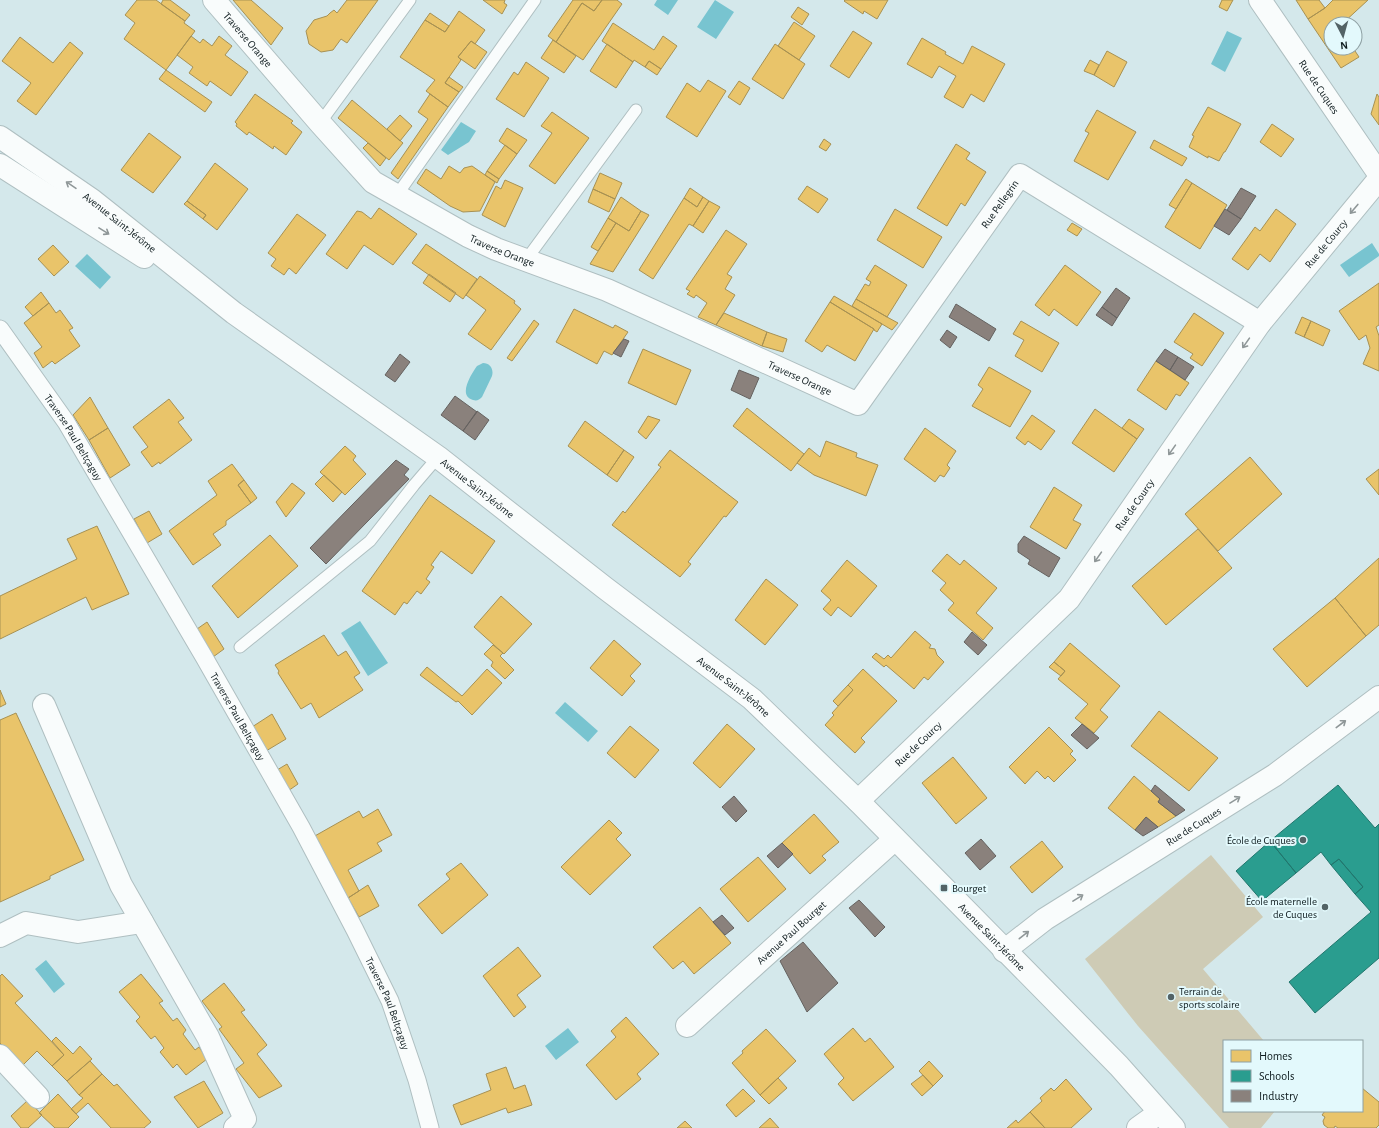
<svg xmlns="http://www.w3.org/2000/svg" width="1379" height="1128" viewBox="0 0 1379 1128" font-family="'Alegreya Sans',sans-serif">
  <rect width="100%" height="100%" fill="#d4e8eb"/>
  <path fill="#cecbb5" d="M1211 855 1263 917 1203 969 1264 1041H1224V1111H1275L1261 1128H1229L1138 1026 1085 959Z"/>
  <path fill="#78c4d0" d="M657 0H678L668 15 654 5Z
    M715 0 734 12 716 39 697 27Z
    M1227 31 1242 38 1225 72 1211 64Z
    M461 122 476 131 469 142 448 155 441 150Z
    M1372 243 1379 254V256L1349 277 1340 265Z
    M87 254 111 277 100 289 75 266Z
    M483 363C490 363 494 369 492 376L482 397C479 400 477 401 473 400 457 396 472 373 477 366Z
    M360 621 388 663 368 676 341 633Z
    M565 702 598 731 588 742 555 713Z
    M46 960 65 984 54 993 35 969Z
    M568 1028 579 1042 556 1060 545 1046Z"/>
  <path fill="#e9c46a" stroke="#a79153" d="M137 0H156L185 21 184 23 195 31 166 70 124 39 135 23 125 15Z
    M163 0H170L190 15 185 21 161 4Z
    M233 0H251L283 28 271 45Z
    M347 0H378L347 43 341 39 333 50 321 52 309 44 306 31 314 20 327 16 330 13 334 10 337 13Z
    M483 0H505L504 3 507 5 502 14Z
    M573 0H602L594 11 582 3 556 42 548 36Z
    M602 0H617L622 4 583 60 556 42 582 3 594 11Z
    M845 0H888L877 19 864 11 863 14 844 1Z
    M1222 0H1233L1227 11 1219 7Z
    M1296 0H1319L1325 8 1308 19Z
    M1333 0H1368L1342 24H1331V48H1353L1359 57 1341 68 1308 19 1325 8Z
    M798 7 809 14 802 25 791 17Z
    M459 11 485 30 475 44 471 41 458 57 461 60 445 83 459 92 448 107 426 91 435 80 400 57 425 20 445 32Z
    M430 13 449 26 445 32 425 20Z
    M794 22 815 36 799 60 778 46Z
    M613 23 654 50 663 36 677 46 661 69 649 61 645 67 634 60 633 62 602 41Z
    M853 31 872 43 849 78 830 66Z
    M191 36 200 43 203 39 212 46 219 36 232 46 225 55 248 72 231 96 210 81 207 86 189 73 193 67 177 55Z
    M20 37 53 63 70 42 83 53 36 115 17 101 31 83 2 61Z
    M922 38 946 52 945 54 963 64 972 46 1005 64 984 102 971 94 963 108 944 97 956 76 939 66 932 78 907 64Z
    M553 40 576 56 564 73 541 58Z
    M471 41 487 52 475 69 458 57Z
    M607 44 633 62 616 88 590 71Z
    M775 44 805 64 783 99 752 79Z
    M1107 51 1127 62 1114 87 1094 75Z
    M1090 60 1099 65 1094 75 1084 71Z
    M649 61 661 69 657 75 645 67Z
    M526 62 549 78 524 117 496 99 514 72 518 75Z
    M166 70 212 102 205 112 159 79Z
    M449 77 463 87 459 92 445 83Z
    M708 80 726 91 697 137 666 117 687 83 700 92Z
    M739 81 750 88 740 105 728 97Z
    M255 94 293 121 291 123 302 132 286 155 274 146 273 149 249 132 247 135 236 126 237 124 235 122Z
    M430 94 448 107 398 179 391 173 428 119 418 112Z
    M1377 94 1379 97V125L1371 114Z
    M352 100 403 143 389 160 338 118Z
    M1208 107 1241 124 1225 152H1224L1219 161 1208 156V158L1189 147 1194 136 1192 135Z
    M1097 110 1136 132 1108 180 1074 161 1089 133 1085 131Z
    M552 112 589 138 555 184 529 166 552 133 541 126Z
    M400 115 412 126 400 141 387 129Z
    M1272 124 1294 139 1281 157 1260 142Z
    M507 128 527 140 517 154 499 141Z
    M149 133 181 157 153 193 121 170Z
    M824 139 831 144 826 151 819 147Z
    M1154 140 1187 158 1182 166 1150 148Z
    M368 143 386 158 380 166 363 148Z
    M956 144 970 153 966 159 986 172 965 206 961 203 947 226 917 208Z
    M505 145 517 154 499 179 487 171Z
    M215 163 248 189 217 230 203 219 206 215 187 201Z
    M449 166 460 173 464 168 472 166 495 182 480 211 463 212 450 206 417 183 426 169 441 179Z
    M487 171 499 179 497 183 485 175Z
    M600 173 622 183 615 199 593 189Z
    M1186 179 1192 183 1176 209 1169 205Z
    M505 180 523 188 505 227 482 215 496 186 501 189Z
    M1192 183 1227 205 1200 249 1165 227Z
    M807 186 828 199 818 213 798 199Z
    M690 188 703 197 697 207 684 198Z
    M593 189 615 199 609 212 588 202Z
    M621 197 641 211 629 231 608 218Z
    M703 197 709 201 693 226 689 224 653 279 639 270 684 198 697 207Z
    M187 201 206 215 203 219 184 204Z
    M709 201 720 207 703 233 693 226Z
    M379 208 417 234 393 265 364 245 347 269 326 254 357 211 362 212 371 219Z
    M895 209 942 237 923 268 877 240Z
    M1276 209 1296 224 1270 262 1260 254 1248 270 1232 259 1255 227 1260 231Z
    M641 211 649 215 613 272 590 264 616 223 629 231Z
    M297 214 326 235 296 274 289 268 284 275 271 266 276 259 268 253Z
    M608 218 616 223 598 251 591 247Z
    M1072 223 1082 229 1077 236 1067 230Z
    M726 230 747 244 727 274 732 277 725 289 735 295 716 325 698 317 707 303 696 295 694 298 687 294 690 291 686 289Z
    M426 244 477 279 463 299 412 263Z
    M53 245 69 262 54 276 38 259Z
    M875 265 907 285 887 317 856 299 865 284 869 286 871 282 866 279Z
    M1065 265 1101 292 1077 326 1054 309 1049 316 1035 305Z
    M429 274 456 293 450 302 423 283Z
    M480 276 515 301 514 303 521 309 491 350 468 334 486 310 466 295Z
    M1379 283V325L1376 327 1379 336V371L1363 364 1370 348 1366 335 1359 340 1339 311Z
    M41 292 49 303 33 316 25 307Z
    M834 296 882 324 877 332 874 330V329L830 302Z
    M856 299 887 317 898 323 892 330 852 306Z
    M830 302 874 329 855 361 827 345 822 352 805 341Z
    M49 303 56 313 60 310 73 328 69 330 80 346 55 364 52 361 43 368 34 353 42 347 24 323Z
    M574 309 613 328 615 325 628 332 612 355 604 351 597 364 556 342Z
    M724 313 767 332 762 346 716 325Z
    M1194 313 1224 333 1202 366 1190 358 1193 354 1174 342Z
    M1302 317 1311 321 1304 337 1295 333Z
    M534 320 539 324 512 361 507 358Z
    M1021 321 1059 343 1042 372 1015 356 1024 340 1013 334Z
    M1311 321 1330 330 1323 346 1304 337Z
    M767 332 787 339 783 352 762 346Z
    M643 349 691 370 676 405 628 383Z
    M1156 361 1189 383 1180 396 1176 394 1166 410 1137 390Z
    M989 367 1031 391 1010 427 972 406 983 389 978 385Z
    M90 397 108 428 89 440 73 415Z
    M169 399 184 418 178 422 192 440 160 464 159 462 152 467 141 452 148 447 133 427Z
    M747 408 804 454 791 471 733 426Z
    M1095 409 1137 439 1114 472 1072 443Z
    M1032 415 1055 431 1041 450 1028 441 1025 445 1016 438Z
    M648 416 660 420 646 439 638 432Z
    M1129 419 1144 429 1137 439 1122 428Z
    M585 421 624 450 607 475 568 446Z
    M108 428 130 465 110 478 89 440Z
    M925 428 956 451 947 465 950 468 944 477 940 475 935 482 904 459Z
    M826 441 857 453 856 457 878 465 866 496 814 475 797 463 809 448 820 457Z
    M345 446 356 456 353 460 366 474 345 495 320 472Z
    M624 450 634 457 617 482 607 475Z
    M670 450 738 502 726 517 724 516 688 562 691 564 680 577 612 525 623 511 625 513 661 467 658 465Z
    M1250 457 1282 494 1218 551 1185 514Z
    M232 464 244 480 238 485 251 503 226 521V525L213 534 221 545 193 565 169 531 217 495 208 481Z
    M1379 469V495L1366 479Z
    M324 475 342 492 333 502 315 484Z
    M244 480 257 498 251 503 238 485Z
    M292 483 305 493 286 517 276 502Z
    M1054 487 1082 505 1073 520 1081 524 1066 549 1030 527Z
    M430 495 495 541 472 574 441 551 431 565 434 567 426 579 430 582 421 594 417 591 407 604 404 602 395 615 362 591Z
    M149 511 162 534 147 543 134 519Z
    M97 526 129 594 92 610 86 597 0 639V596L77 559 67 539Z
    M1198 529 1232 568 1166 625 1132 586Z
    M270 535 298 566 238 618 212 586Z
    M947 554 960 565 964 560 997 588 976 613 993 628 983 640 948 610 954 603 940 590 946 583 932 571Z
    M1379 558V625L1366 636 1335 598Z
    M847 560 877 586 851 617 838 607 831 616 823 609 831 600 821 591Z
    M766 579 798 605 765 645 735 620Z
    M501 596 532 624 504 654 474 627Z
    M1335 598 1366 636 1307 687 1273 649Z
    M207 622 224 649 213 657 197 629Z
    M915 631 931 645 929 648 935 649 937 655 944 662 928 680 924 677 914 689 886 665 884 667 872 657 876 653 884 659 888 655 891 658Z
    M324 635 338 656 346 651 360 673 354 677 363 690 319 718 311 703 301 709 278 673 279 671 275 665Z
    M614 640 641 664 630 676 635 681 622 696 590 668Z
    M1070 643 1120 686 1100 710 1108 717 1094 733 1075 718 1088 704 1058 679 1065 671 1054 662Z
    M493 645 503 653 500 656 514 670 505 679 491 666 493 662 484 654Z
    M1054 662 1065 671 1061 676 1049 667Z
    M427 667 462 696 487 669 502 683 472 715 458 701 456 702 420 675Z
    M863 669 897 701 861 738 865 742 855 753 825 725 834 715 832 713 853 690 848 685Z
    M848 685 853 690 838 706 833 701Z
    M0 690 6 704 0 707Z
    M1159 711 1218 758 1189 791 1131 746Z
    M16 713 84 860 50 876V879L0 902V720Z
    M272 714 286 739 266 751 252 727Z
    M727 724 755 749 720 788 693 763Z
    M630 726 659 750 635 778 607 753Z
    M1049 727 1073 751 1070 754 1076 760 1054 782 1048 776 1045 779 1037 771 1025 784 1009 767Z
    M953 757 987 798 956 824 922 783Z
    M287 764 298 784 288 791 277 770Z
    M1134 776 1160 799 1158 802 1176 816 1158 827 1146 817 1135 830 1108 808Z
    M378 809 392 835 377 843 382 851 348 870 359 891 348 898 313 837 359 811 363 818Z
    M814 814 839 842 822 856 826 860 810 874 782 843Z
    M609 820 622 833 616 839 631 855 590 895 561 867Z
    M1042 841 1063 867 1032 893 1010 867Z
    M758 857 786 889 748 922 720 889Z
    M461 863 488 895 442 934 418 905 450 879 446 874Z
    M368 885 379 906 359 917 348 898Z
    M700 907 731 943 694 974 683 961 673 969 653 947Z
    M518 947 541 976 517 995 526 1007 514 1017 483 976Z
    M2 974 23 996 15 1003 64 1055 52 1066 37 1051 22 1066 0 1043V976Z
    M141 974 163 1001 159 1003 173 1021 177 1018 186 1030 183 1034 195 1050 199 1047 207 1059 186 1075 177 1064 173 1068 160 1052 164 1048 155 1036 151 1039 136 1021 140 1017 119 992Z
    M224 983 245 1010 241 1012 267 1045 257 1054 282 1086 259 1098 236 1069 244 1063 219 1029 222 1027 202 1001Z
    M626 1017 659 1054 637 1074 641 1079 616 1100 586 1065 616 1037 611 1031Z
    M853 1028 865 1042 870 1038 894 1067 853 1101 838 1084 844 1078 824 1054Z
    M766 1029 796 1061 760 1095 732 1063 743 1053 742 1051Z
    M56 1037 73 1054 80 1046 92 1059 67 1081 52 1066 64 1055 52 1041Z
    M90 1061 102 1074 79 1095 67 1081Z
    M929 1061 943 1076 933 1086 919 1071Z
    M506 1067 514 1089 525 1085 532 1105 508 1113 506 1108 461 1125 453 1105 491 1090 486 1074Z
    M102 1074 114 1086 117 1084 151 1122 144 1128H111L88 1103 76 1114 71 1109 83 1098 79 1095Z
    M923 1075 933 1086 922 1096 911 1084Z
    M778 1078 787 1088 769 1104 760 1095Z
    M1066 1079 1092 1109 1071 1128H1045L1030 1112 1042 1101 1040 1098 1051 1088 1054 1091Z
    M204 1081 223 1113 198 1128 174 1097Z
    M1362 1088 1379 1102V1125L1376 1128H1338L1335 1126 1334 1128H1328L1324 1125 1323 1121 1325 1117 1322 1115 1325 1111H1362Z
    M743 1089 755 1101 736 1117 726 1105Z
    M58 1094 79 1117 68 1128H55L39 1113Z
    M28 1100 42 1115 28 1128H21L11 1116Z
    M1030 1112 1045 1128H1007L1016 1120 1018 1123Z
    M770 1118 779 1128H759Z
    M685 1121 692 1128H677Z"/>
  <path fill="#2a9d8f" stroke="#22766d" d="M1338 785 1375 828 1379 824V958L1315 1013 1289 982 1371 912 1355 894 1363 887 1339 859 1331 865 1321 852 1296 873 1270 841Z
    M1270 841 1296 873 1262 901 1236 871Z
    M1339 859 1363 887 1355 894 1331 865Z"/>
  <path fill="#8a817c" stroke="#656260" d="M1241 188 1256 196 1241 219 1227 210Z
    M1225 209 1241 219 1229 235 1214 226Z
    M1116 288 1130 298 1117 318 1102 307Z
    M956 304 996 329 989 341 949 317Z
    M1102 307 1117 318 1112 326 1096 315Z
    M947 330 957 337 950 348 940 340Z
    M624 339 629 341 621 357 613 353Z
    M1165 349 1178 357 1170 370 1156 361Z
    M400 354 410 362 395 382 385 375Z
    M1178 357 1194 367 1185 380 1170 370Z
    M739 370 759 378 750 399 731 390Z
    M455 396 477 412 463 431 441 415Z
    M477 411 489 420 475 440 463 431Z
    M396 460 409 469 404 475 409 479 326 564 310 548Z
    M1024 536 1060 558 1049 577 1028 564 1030 560 1018 552V544Z
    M972 632 987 645 978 655 964 642Z
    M1082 724 1099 738 1087 749 1071 735Z
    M1155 785 1185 810 1176 816 1158 802 1160 799 1151 791Z
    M734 796 747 811 736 822 722 807Z
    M1146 817 1158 827 1143 836 1135 830Z
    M981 839 996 856 980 870 965 853Z
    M782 843 793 854 778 868 767 856Z
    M859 900 885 927 875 937 849 908Z
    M722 915 734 928 725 935 713 922Z
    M803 942 838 983 807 1012 780 961Z"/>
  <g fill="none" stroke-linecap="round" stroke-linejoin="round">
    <g stroke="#afbfc1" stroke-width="13">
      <path id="service" d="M320 123 410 0
        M397 195 535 0
        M526 260 636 110
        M240 647 370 541 414 485 438 457"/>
    </g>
    <g stroke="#afbfc1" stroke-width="19">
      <g id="pedestrian">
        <path id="s1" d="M0 329 66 422 204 657 301 827 355 930 390 1001 417 1080 430 1128"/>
      </g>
    </g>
    <g stroke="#afbfc1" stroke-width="24">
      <g id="minor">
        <path id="s2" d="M214 0 320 123 373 182 468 236 496 249 607 290 858 404 1020 175 1260 323"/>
        <path id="s3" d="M1260 0 1379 174"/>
        <path d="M44 705 121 885 208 1037 245 1119 235 1128"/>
        <path id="s4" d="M858 801 1069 599 1260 323 1379 179"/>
        <path d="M0 936 26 923 78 932 142 922"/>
        <path id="s5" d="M1004 951 1045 919 1275 775 1379 697"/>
        <path id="s6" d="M687 1026 895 839"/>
        <path d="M0 1056 38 1097"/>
      </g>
    </g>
    <g stroke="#afbfc1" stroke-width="24">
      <g id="tertiary">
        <path id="s7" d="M0 137 92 200 234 313 438 457 605 588 752 699 858 801 944 888 1119 1066 1174 1128"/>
        <path d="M0 165 144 257"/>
        <path d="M1138 1128 1159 1113"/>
      </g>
    </g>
    <use href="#service" stroke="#f9fcfc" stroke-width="11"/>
    <use href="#pedestrian" stroke="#f9fcfc" stroke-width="17"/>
    <use href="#minor" stroke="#f9fcfc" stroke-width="22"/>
    <use href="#tertiary" stroke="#f9fcfc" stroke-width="22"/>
  </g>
  <defs><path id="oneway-shaft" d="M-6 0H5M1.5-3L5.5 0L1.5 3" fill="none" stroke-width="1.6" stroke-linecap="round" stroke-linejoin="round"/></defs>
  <g stroke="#8f9798">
    <use href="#oneway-shaft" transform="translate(71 185) rotate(-146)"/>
    <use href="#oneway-shaft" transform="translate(1354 209) rotate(130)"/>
    <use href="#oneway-shaft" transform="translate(104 231) rotate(32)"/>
    <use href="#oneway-shaft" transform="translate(1246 343) rotate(125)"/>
    <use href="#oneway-shaft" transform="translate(1172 450) rotate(125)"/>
    <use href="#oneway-shaft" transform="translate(1098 557) rotate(125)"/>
    <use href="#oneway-shaft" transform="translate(1341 724) rotate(-37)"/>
    <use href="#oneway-shaft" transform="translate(1235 800) rotate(-32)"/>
    <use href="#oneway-shaft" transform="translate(1078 898) rotate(-32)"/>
    <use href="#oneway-shaft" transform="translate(1024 935) rotate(-38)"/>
  </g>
  <g fill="#536366" stroke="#e3f9fc" stroke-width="1.5">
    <circle cx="1303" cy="840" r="4"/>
    <rect x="940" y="884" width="8" height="8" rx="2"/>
    <circle cx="1325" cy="907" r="4"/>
    <circle cx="1171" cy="997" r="4"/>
  </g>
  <g text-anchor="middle" stroke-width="4" stroke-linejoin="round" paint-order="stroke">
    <g font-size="11" fill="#0e1b1e" stroke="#e3f9fc">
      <text dy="4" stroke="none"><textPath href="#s2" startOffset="52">Traverse Orange</textPath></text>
      <text dy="4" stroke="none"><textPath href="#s3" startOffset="105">Rue de Cuques</textPath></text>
      <text dy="4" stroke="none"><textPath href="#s2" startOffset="1021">Rue Pellegrin</textPath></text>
      <text dy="4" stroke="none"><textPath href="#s7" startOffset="147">Avenue Saint-Jérôme</textPath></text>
      <text dy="4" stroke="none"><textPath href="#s4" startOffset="731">Rue de Courcy</textPath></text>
      <text dy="4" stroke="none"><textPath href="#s2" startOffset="388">Traverse Orange</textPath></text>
      <text dy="4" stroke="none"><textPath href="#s2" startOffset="712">Traverse Orange</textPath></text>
      <text dy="4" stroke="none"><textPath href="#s1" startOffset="131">Traverse Paul Beltçaguy</textPath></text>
      <text dy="4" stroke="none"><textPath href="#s7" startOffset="593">Avenue Saint-Jérôme</textPath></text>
      <text dy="4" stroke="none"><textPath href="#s4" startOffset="407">Rue de Courcy</textPath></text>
      <text dy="4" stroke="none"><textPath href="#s7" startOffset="917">Avenue Saint-Jérôme</textPath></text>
      <text dy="4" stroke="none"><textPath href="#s1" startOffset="455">Traverse Paul Beltçaguy</textPath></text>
      <text dy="4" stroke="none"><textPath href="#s4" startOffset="83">Rue de Courcy</textPath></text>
      <text dy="4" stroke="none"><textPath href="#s5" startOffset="227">Rue de Cuques</textPath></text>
      <text dy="4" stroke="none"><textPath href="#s6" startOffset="140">Avenue Paul Bourget</textPath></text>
      <text dy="4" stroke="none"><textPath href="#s7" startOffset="1277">Avenue Saint-Jérôme</textPath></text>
      <text dy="4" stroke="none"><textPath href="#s1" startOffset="779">Traverse Paul Beltçaguy</textPath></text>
    </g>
    <g font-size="11" fill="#0e1b1e" stroke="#e3f9fc" text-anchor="end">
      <text x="1295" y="844">École de Cuques</text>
      <text x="952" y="892" text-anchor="start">Bourget</text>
      <text x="1317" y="905">École maternelle<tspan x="1317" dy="13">de Cuques</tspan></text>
      <text x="1179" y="995" text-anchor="start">Terrain de<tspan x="1179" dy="13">sports scolaire</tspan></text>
    </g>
  </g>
  <rect x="1223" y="1040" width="140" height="72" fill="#e3f9fc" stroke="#8ea0a3"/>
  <rect x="1231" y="1050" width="20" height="12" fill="#e9c46a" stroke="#8ea0a3"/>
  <text x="1259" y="1060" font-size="12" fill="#0e1b1e">Homes</text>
  <rect x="1231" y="1070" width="20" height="12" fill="#2a9d8f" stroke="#8ea0a3"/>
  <text x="1259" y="1080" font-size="12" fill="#0e1b1e">Schools</text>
  <rect x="1231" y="1090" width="20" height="12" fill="#8a817c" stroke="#8ea0a3"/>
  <text x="1259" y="1100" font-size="12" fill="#0e1b1e">Industry</text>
  <g transform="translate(1343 36) rotate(174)"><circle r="19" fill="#e3f9fc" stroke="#8ea0a3"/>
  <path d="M0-3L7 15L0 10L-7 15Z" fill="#536366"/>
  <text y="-6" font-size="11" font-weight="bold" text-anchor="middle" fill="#0e1b1e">N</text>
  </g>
</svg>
